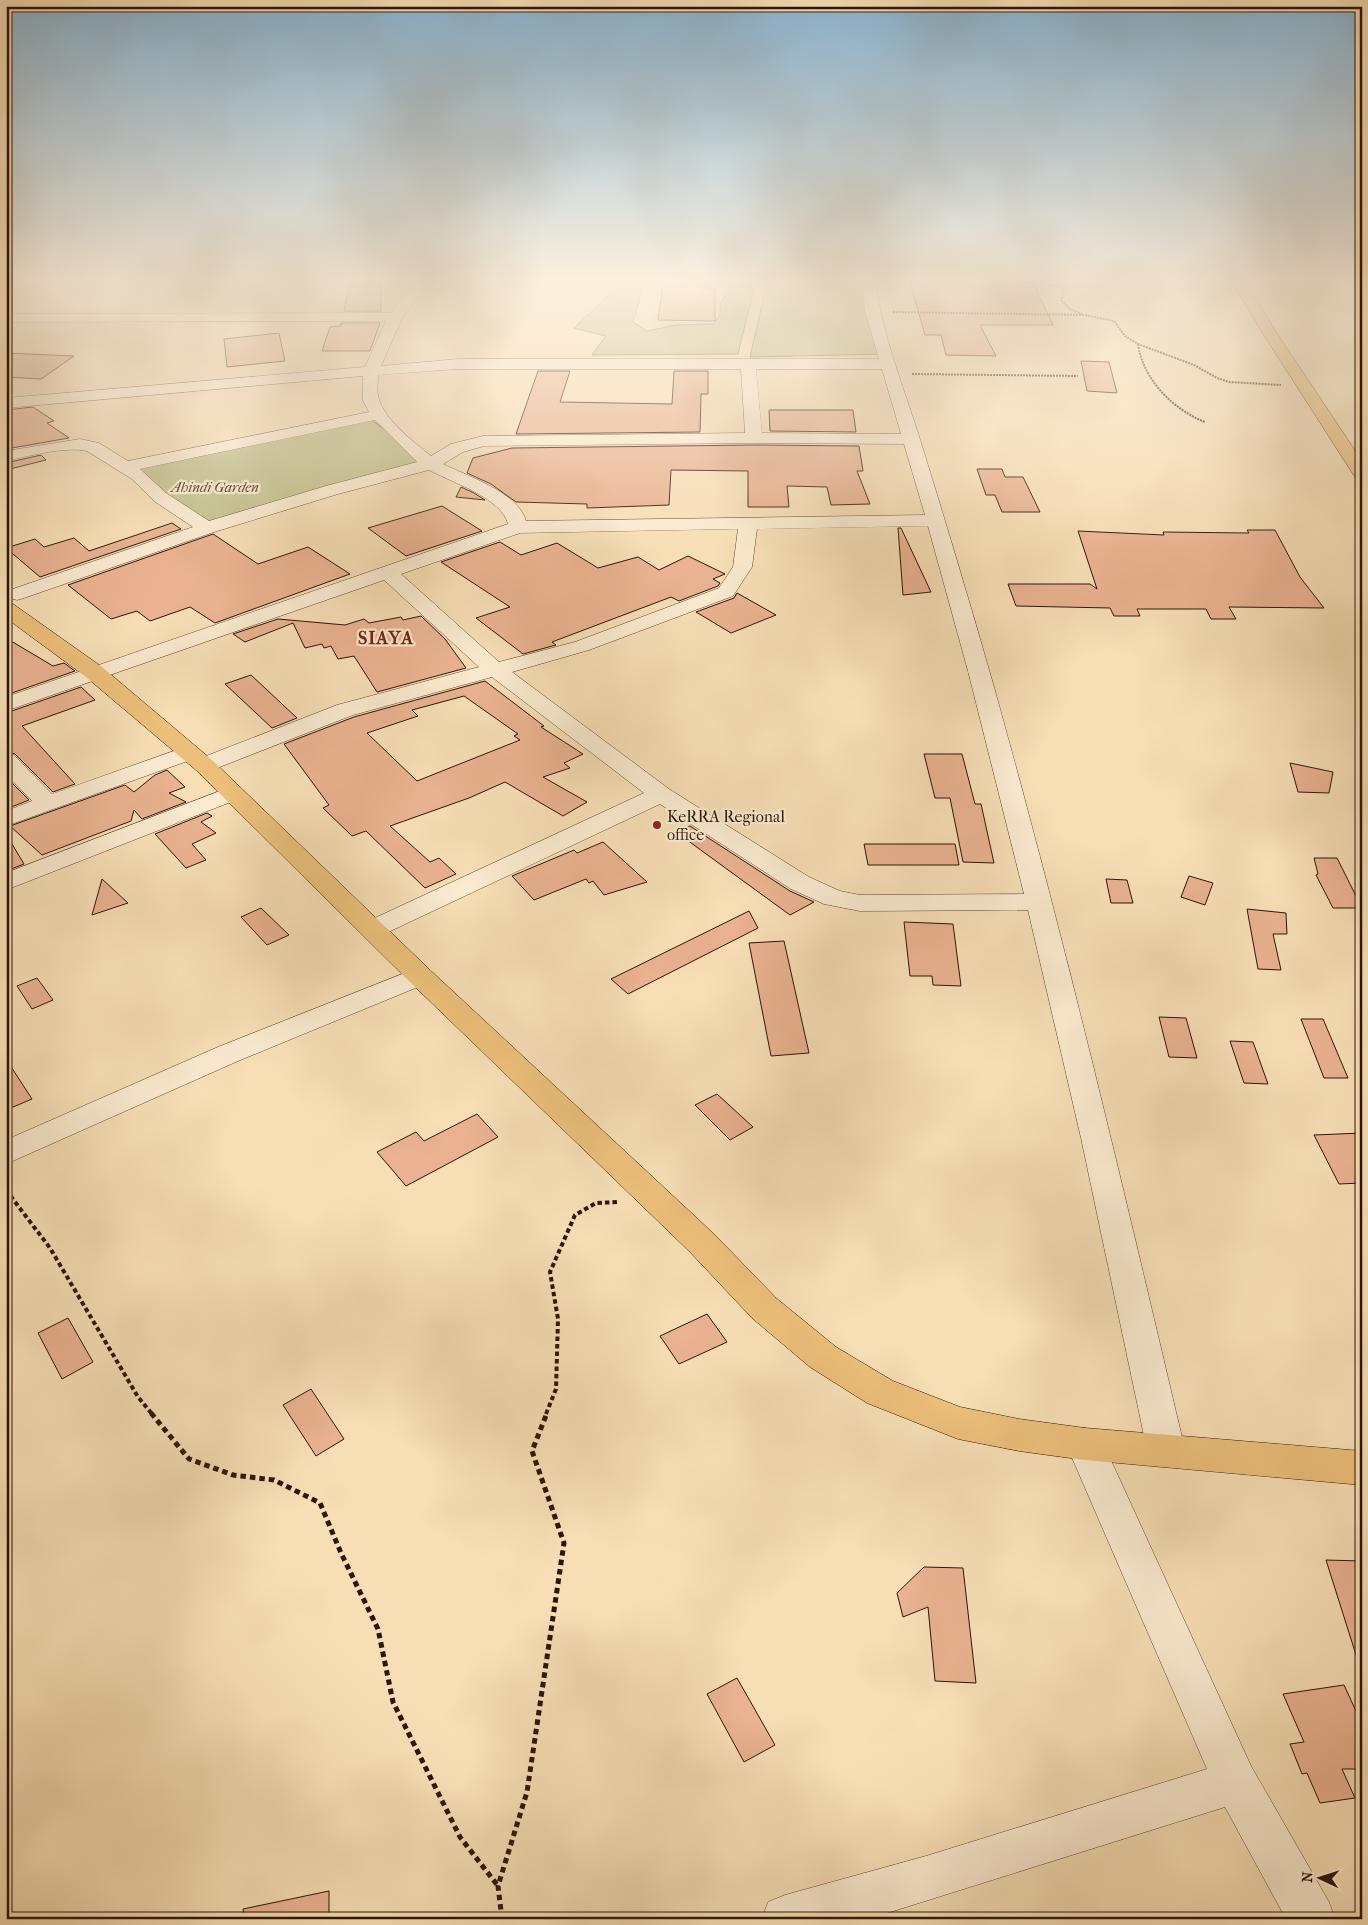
<svg xmlns="http://www.w3.org/2000/svg" width="1368" height="1925" viewBox="0 0 1368 1925" font-family="'IM FELL French Canon',serif">
  <rect width="100%" height="100%" fill="#f7deb5"/>
  <filter id="stains"><feTurbulence type="fractalNoise" baseFrequency=".004" numOctaves="4"/><feColorMatrix values="0 0 0 0 .2 0 0 0 0 .09 0 0 0 0 .02 0 0 0 .5 -.17"/></filter>
  <radialGradient id="worn" r=".72"><stop offset=".6" stop-color="#630" stop-opacity="0"/><stop offset="1" stop-color="#630" stop-opacity=".3"/></radialGradient>
  <path fill="#c1c08b" stroke="#766a4a" d="M768 279 862 280 885 354 750 357Z
    M755 284 738 354 592 355 606 336 574 328 618 287 642 290 633 322 647 331 676 325 713 324 720 315V304L732 285Z
    M368 417 430 464 207 528 125 467Z"/>
  <path fill="#eab290" stroke="#2b1409" fill-rule="evenodd" d="M365 282H381V311H344L350 284H364Z
    M910 282 1033 283 1053 325H980L996 356 946 355 941 335H925Z
    M663 285H708L707 289H715V321L658 320Z
    M341 323H380L370 351H322L330 327 340 326Z
    M279 333 285 361 227 367 224 339Z
    M6 353 74 356 41 379 6 377Z
    M1081 361 1109 362 1117 393 1087 391Z
    M538 371H570L560 402 672 404 674 371H708V394H701L700 432 516 434Z
    M33 407 54 421 47 423 69 438 6 449V410Z
    M769 410H853L856 432 770 431Z
    M754 445 859 446 863 471H857L870 504 831 505 827 487 787 486 789 507H748V471L671 470 669 505 587 508V504L516 502 491 484 467 473 473 458 512 448Z
    M41 455 46 460 6 470V463Z
    M977 469H1002L1005 477H1023L1040 512H1002L995 495H986Z
    M461 487 474 493 485 500 456 497Z
    M442 506 482 531 406 556 368 528Z
    M172 523 181 529 40 577 6 548 35 539 44 547 74 538 89 551Z
    M898 528H901L931 592 903 595Z
    M1247 530H1275L1300 577 1324 608 1229 607 1236 619H1211L1206 609H1137L1140 616H1114L1110 608 1016 606 1008 584H1090L1097 589 1078 531 1164 535 1163 532 1249 533Z
    M213 534 258 564 308 547 350 574 215 623 190 607 150 621 137 611 111 619 68 585Z
    M500 542 521 555 557 543 598 568 638 557 659 570 688 556 725 574 713 579 720 583 718 586 679 601 671 597 552 642 556 645 523 654 476 618 510 607 441 562Z
    M737 593 776 615 731 633 696 612 734 598Z
    M421 616 445 639 466 668 377 692 354 656 338 659 331 646 324 648 322 644 305 648 293 623 245 642 233 634 278 619 345 625 364 619 369 623 401 617 403 620Z
    M6 638 53 666 64 663 75 671 6 695Z
    M251 675 297 718 272 728 225 684Z
    M485 681 544 726 541 727 583 754 564 763 570 768 543 777 587 802 563 816 505 782 469 798 390 826 430 862 439 858 456 874 425 888 366 831 352 836 323 808 329 805 284 744 354 717ZM464 696 518 734 514 736 520 740 417 781 367 733 418 716 412 710Z
    M81 687 95 700 22 726 75 784 53 792 15 754 6 751V713Z
    M924 754H962L975 804H981L994 863 963 862 950 798H935Z
    M1290 763 1333 772 1329 793 1298 792Z
    M167 770 185 787 169 793 186 802 142 819 134 810 131 821 42 855 10 826 125 785 134 792 155 775Z
    M6 777 29 800 6 809Z
    M207 813 212 816 201 822 216 833 192 844 206 860 186 868 155 834Z
    M690 826 790 891 814 902 790 915 676 832Z
    M6 834 24 864 6 871Z
    M603 842 647 882 604 895 593 881 589 883 586 879 534 900 512 876 574 850 577 853Z
    M864 844H955L959 865H868Z
    M1314 858H1337L1362 908H1333L1316 875 1318 874Z
    M1189 876 1213 883 1205 905 1181 897Z
    M102 879 128 903 92 915Z
    M1106 879 1127 880 1133 903H1111Z
    M261 908 289 935 267 945 241 917Z
    M1247 909 1286 913 1287 934H1273L1281 970 1258 969Z
    M749 911 758 928 628 994 611 979Z
    M904 922 953 924 961 986 933 985 932 976H910Z
    M784 941 809 1053 771 1056 749 943Z
    M37 978 53 1000 32 1009 17 986Z
    M1159 1017 1186 1018 1197 1058 1169 1057Z
    M1301 1019H1323L1348 1078H1324Z
    M1230 1041 1253 1042 1268 1084 1244 1083Z
    M6 1059 32 1099 6 1110Z
    M717 1094 753 1127 730 1140 695 1105Z
    M477 1114 498 1137 406 1186 377 1152 416 1132 424 1141Z
    M1362 1133V1183L1339 1184 1314 1135Z
    M707 1314 727 1342 679 1364 660 1336Z
    M68 1318 93 1362 62 1379 38 1333Z
    M311 1389 344 1439 316 1456 283 1405Z
    M1326 1560 1362 1561V1657L1357 1658Z
    M924 1567 963 1568 976 1683 935 1681 928 1607 903 1617 897 1593Z
    M737 1678 775 1745 744 1762 707 1694Z
    M1344 1685 1362 1724V1769H1342L1355 1798 1320 1803 1307 1773 1302 1774 1290 1744 1304 1742 1283 1694Z
    M329 1891V1919H244L243 1909Z"/>
  <g fill="none" stroke-linecap="round" stroke-linejoin="round">
    <g stroke="#5e4634" stroke-width="1">
      <path id="minor" d="M417 279H431L402 318 381 366 458 359H879L865 311 861 279H875C882 334 902 383 919 436 945 520 970 603 994 687 1065 940 1125 1195 1185 1450L1179 1462 1166 1466 1153 1462 1147 1450 1081 1138 1028 910 860 911 824 904 791 889 660 804 382 935 373 937 364 935 360 929 364 923 644 793 492 677 353 715 212 770 204 772 196 770 192 765 196 760 337 705 479 667 384 580 6 711V697L508 524C502 498 451 482 429 470L338 494 214 532 24 598 17 600 10 598 7 594 10 590 193 527 154 501 132 479 87 451C65 446 29 456 6 461V451L80 439 99 443 128 461 369 412 363 401V376L6 408V398L365 367 386 321 6 322V314L391 313ZM458 369H741L745 433 483 436 451 444 431 456C414 442 388 423 380 402 376 394 378 384 378 375ZM756 369H882L901 434 762 433ZM375 420 417 462 326 486 209 521 166 493 140 469ZM754 443 904 444 925 515 526 521C518 492 467 476 443 464L463 452 484 446ZM928 526 968 671 1024 894 860 895 840 891 809 877 669 789 512 672 589 650 733 596 752 567 757 529ZM738 529 733 567 719 588 575 642 499 662 401 574 520 533Z
        M188 746 196 748 200 753 196 758 6 826V811L32 801 6 774V753L14 755 52 794Z
        M233 786 241 788 245 793 241 798 6 890V873Z
        M420 967 430 970 434 976 430 982 238 1061 6 1164V1140L218 1047Z
        M1085 1428 1098 1432 1251 1766 1329 1902 1335 1919H1286L1225 1807 868 1919H762L768 1902 785 1895 926 1856 1207 1769 1066 1444 1072 1432Z"/>
    </g>
    <g stroke="#2b1409" stroke-width="1">
      <path id="major" d="M1231 279H1245L1274 329 1362 461V479L1356 478 1353 474 1260 329Z
        M6 602 13 604 102 667 212 760 430 970 714 1234 776 1298 836 1347 893 1381 960 1407 1019 1419 1085 1428 1362 1451V1485L1085 1460 1019 1451 958 1439 867 1403 810 1367 752 1318 690 1252 410 982 196 770 86 677 6 618Z"/>
    </g>
    <path stroke="#2b1409" stroke-width="2" stroke-dasharray="2 1" stroke-linecap="butt" d="M1031 279 1062 288
      M1064 279 1062 301 1070 309 1082 314
      M893 312 1085 315 1114 321 1125 336 1138 344 1194 365 1217 378 1229 382 1281 385
      M1138 344C1143 379 1172 409 1205 422
      M912 374 1078 376"/>
    <path stroke="#2b1409" stroke-width="4" stroke-dasharray="4.5 3" stroke-linecap="butt" d="M6 1190 50 1248 138 1397 152 1414
      M546 1414 556 1389 558 1319 550 1272 575 1215 596 1203 619 1202"/>
    <path stroke="#2b1409" stroke-width="5" stroke-dasharray="5.5 4" stroke-linecap="butt" d="M151 1413 189 1459 233 1475 274 1480 320 1503 341 1553 378 1629 393 1702 460 1837 498 1886
      M502 1919 498 1886 527 1792 564 1543 532 1451 547 1413"/>
    <use href="#minor" fill="#faeacf" fill-rule="evenodd"/>
    <use href="#major" fill="#ecbf7a" fill-rule="evenodd"/>
  </g>
  <linearGradient id="sky" x2="0" y2="1"><stop stop-color="#8bb6d4"/><stop offset="0.51" stop-color="#fbf0de"/><stop offset="1" stop-color="#fbf0de" stop-opacity="0"/></linearGradient>
  <rect width="1368" height="549" fill="url(#sky)"/>
  <circle fill="#8f2418" stroke="#faeacf" stroke-width="2" cx="657" cy="825" r="5"/>
  <g text-anchor="middle" stroke-width="4.5" stroke-linejoin="round" paint-order="stroke">
    <g font-size="14" font-style="italic" fill="#605036" stroke="#faeacf">
      <text x="215" y="492">Ahindi Garden</text>
    </g>
    <g font-size="16" fill="#2b1409" stroke="#faeacf" text-anchor="start">
      <text x="667" y="822">KeRRA Regional<tspan x="667" dy="18">office</tspan></text>
    </g>
    <g font-size="18" font-weight="bold" letter-spacing="1" fill="#7a1f14" stroke="#faeacf">
      <text x="386" y="644">SIAYA</text>
    </g>
  </g>
  <rect width="1368" height="1925" fill="none" stroke="#f7deb5" stroke-width="25"/>
  <rect x="8" y="8" width="1353" height="1910" fill="none" stroke="#2b1409" stroke-width="2.5"/>
  <rect x="12" y="12" width="1343" height="1900" fill="none" stroke="#2b1409"/>
  <g transform="translate(1320 1878) rotate(274)" stroke="#faeacf" stroke-width="4" paint-order="stroke">
  <path d="M0-4L9 19L0 12L-9 19Z" fill="#2b1409"/>
  <text y="-8" font-size="14" font-weight="bold" text-anchor="middle" fill="#2b1409">N</text>
  </g>
  <rect width="100%" height="100%" filter="url(#stains)"/>
  <rect width="100%" height="100%" fill="url(#worn)"/>
</svg>
